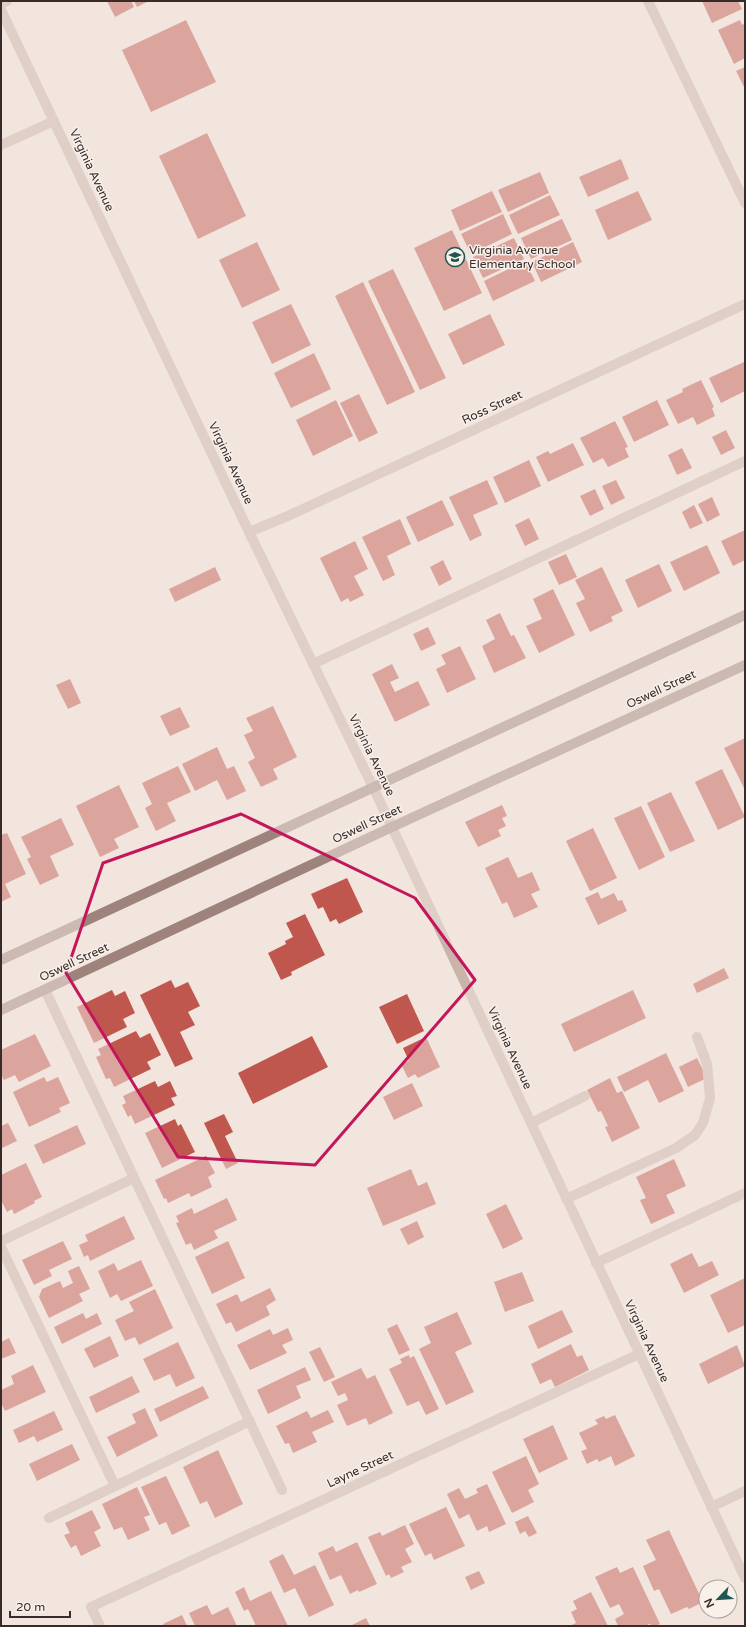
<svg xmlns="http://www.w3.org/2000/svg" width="746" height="1627" viewBox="0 0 746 1627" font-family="'Varela Round',sans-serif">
  <rect width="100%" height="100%" fill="#f1e5de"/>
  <path fill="#c0574e" d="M107 1H131L134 7 115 17Z
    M134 1H149L137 7Z
    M702 1H738L742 9 712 23Z
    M186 20 216 82 151 112 122 50Z
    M740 20 742 25 745 23V58L734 64 718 30Z
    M745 67V89L736 71Z
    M207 133 246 216 198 239 159 156Z
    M621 159 629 179 588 197 579 177Z
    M540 172 549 193 508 212 498 190Z
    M492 191 502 212 460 231 451 210Z
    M638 191 652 220 608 240 595 210Z
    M550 195 560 215 518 234 509 215Z
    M503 214 512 234 471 254 461 234Z
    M562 219 572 240 531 259 521 238Z
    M452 230 482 293 444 311 414 248Z
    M514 238 524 259 483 278 473 257Z
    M257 242 280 290 242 308 219 260Z
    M573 242 582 262 541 282 532 262Z
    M525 261 535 281 493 301 484 281Z
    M393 269 446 378 420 390 368 281Z
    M363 282 415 392 387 405 335 296Z
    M291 304 311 345 272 364 252 322Z
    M490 314 505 345 463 365 448 334Z
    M314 353 331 389 291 408 274 373Z
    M744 362 745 391 721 403 709 378Z
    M701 380 714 407 712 408 715 416 697 425 693 417 678 424 666 400 683 392 682 389Z
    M359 394 378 433 359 442 340 403Z
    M336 400 353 436 313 456 296 420Z
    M657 400 669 425 634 442 622 417Z
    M615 421 628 447 625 448 629 457 608 467 603 458 593 463 580 438Z
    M726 430 735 448 721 455 712 437Z
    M573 443 584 465 548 482 536 457 548 451 550 454Z
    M682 448 692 468 677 475 668 455Z
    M529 460 541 486 505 503 493 477Z
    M487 480 498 504 473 515 482 535 470 541 449 497Z
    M616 480 625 498 611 505 602 486Z
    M595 489 604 509 590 516 580 496Z
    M712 497 720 515 707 522 698 504Z
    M442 500 454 525 418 542 406 517Z
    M694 505 703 523 690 529 682 512Z
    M529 518 539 539 525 546 515 525Z
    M400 519 411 544 387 556 395 575 383 581 362 537Z
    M745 530V560L733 566 721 541Z
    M355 541 368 569 354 576 364 595 350 602 348 598 341 602 320 558Z
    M707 545 720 573 684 591 670 562Z
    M566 554 577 577 559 585 548 562Z
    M443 560 452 579 439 586 430 567Z
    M659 564 672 591 638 608 625 580Z
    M215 567 221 580 175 602 169 589Z
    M602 567 623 611 611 617 613 621 590 632 576 603 585 599 575 580Z
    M553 589 575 635 539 653 526 626 542 619 533 599Z
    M500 613 511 636 514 635 526 658 494 673 482 646 495 639 486 620Z
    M428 627 436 644 421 651 413 634Z
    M460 646 476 679 447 693 436 669 446 664 441 655Z
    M392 664 399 678 390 682 395 692 418 681 430 705 395 722 372 674Z
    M70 679 81 703 68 709 56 685Z
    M273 706 297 757 273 769 278 779 261 787 248 762 255 758 244 735 253 731 246 718Z
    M180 707 190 727 170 736 160 716Z
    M745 738V790L724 748Z
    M217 747 227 769 234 766 246 791 227 800 217 780 195 791 182 764Z
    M178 766 191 792 167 803 176 821 156 831 145 808 152 804 142 783Z
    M722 769 745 817 718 830 695 782Z
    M119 785 139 827 114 839 119 848 100 857 76 806Z
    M671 792 695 841 670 852 647 803Z
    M502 805 507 816 502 818 506 826 498 830 501 836 478 847 465 822Z
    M641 806 665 857 639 870 614 818Z
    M61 818 74 845 50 856 59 876 40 885 27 859 31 857 21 837Z
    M593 828 617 878 590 891 566 841Z
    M7 833 26 874 5 884 11 897 1 902V835Z
    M508 857 518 878 532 872 540 890 531 894 538 907 514 918 507 902 502 904 485 868Z
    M347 878 363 912 339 924 336 919 330 922 323 907 318 909 311 894Z
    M598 892 601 899 614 893 618 901 622 900 627 911 598 925 585 898Z
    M305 914 325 955 291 972 292 975 281 980 268 953 286 944 285 941 293 937 286 923Z
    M724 968 729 978 697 993 693 984Z
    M171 980 175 988 188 982 200 1006 188 1012 195 1025 180 1032 193 1059 175 1067 140 995Z
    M112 990 115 996 125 991 135 1013 123 1019 127 1027 94 1043 77 1007Z
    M633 990 646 1018 574 1052 561 1024Z
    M407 994 424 1031 397 1044 379 1007Z
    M136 1031 140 1038 150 1033 161 1055 147 1062 151 1069 114 1087 110 1078 106 1079 96 1057 101 1055 98 1049Z
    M35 1034 51 1066 19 1082 15 1075 4 1080 1 1075V1050Z
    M312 1036 328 1067 253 1104 238 1073Z
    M426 1037 440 1067 418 1078 415 1074 408 1078 401 1064 409 1061 403 1048Z
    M666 1053 684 1091 659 1103 648 1080 624 1092 617 1077Z
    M697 1058 707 1078 688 1087 679 1067Z
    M44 1077 47 1082 58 1077 70 1103 59 1108 61 1112 29 1127 13 1092Z
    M610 1078 617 1093 622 1091 640 1128 612 1142 605 1127 608 1126 601 1111 598 1112 587 1090Z
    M155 1081 158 1087 170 1081 177 1096 171 1098 175 1105 135 1124 131 1115 128 1117 122 1105 126 1103 123 1096Z
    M412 1083 423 1106 394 1120 383 1097Z
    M224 1114 233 1132 225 1136 238 1163 226 1169 204 1123Z
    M175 1119 178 1126 181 1124 195 1152 162 1168 145 1133Z
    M8 1123 17 1141 2 1148 1 1126Z
    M77 1125 86 1144 43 1164 34 1145Z
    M206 1156 215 1173 208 1177 212 1187 191 1197 189 1193 168 1203 166 1198 164 1199 155 1180Z
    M674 1159 686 1186 666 1195 675 1213 651 1224 640 1200 646 1198 636 1177Z
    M26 1163 42 1197 34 1201 35 1203 14 1214 12 1209 7 1212 1 1200V1175Z
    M411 1169 418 1186 427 1182 436 1204 383 1226 367 1188Z
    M227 1198 237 1220 214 1231 218 1238 194 1250 191 1243 186 1245 176 1223 179 1222 176 1216 192 1208 194 1214Z
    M506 1204 523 1239 503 1249 486 1214Z
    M124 1216 135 1239 90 1261 88 1255 84 1257 79 1245 88 1241 85 1235Z
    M417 1221 424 1237 408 1245 400 1229Z
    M63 1241 72 1259 49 1270 52 1276 34 1285 22 1260Z
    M228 1241 245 1278 212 1294 195 1257Z
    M692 1253 699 1267 712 1261 719 1275 684 1293 670 1264Z
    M141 1260 153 1286 121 1301 117 1294 110 1298 98 1271 114 1263 118 1271Z
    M79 1266 90 1289 79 1294 83 1301 49 1318 39 1297 42 1289 60 1281 63 1288 73 1283 68 1271Z
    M522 1272 534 1301 505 1312 494 1282Z
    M745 1278V1325L728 1333 710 1295Z
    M270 1288 276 1300 266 1306 270 1315 236 1332 231 1322 226 1324 216 1304 237 1294 241 1302Z
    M155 1289 173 1328 139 1345 135 1337 125 1341 115 1320 134 1311 129 1302Z
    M562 1310 573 1332 538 1349 528 1326Z
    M457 1312 472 1344 455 1352 474 1392 446 1405 419 1349 431 1343 424 1327Z
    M83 1313 86 1319 97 1313 102 1324 62 1344 54 1327Z
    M397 1324 410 1350 399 1355 387 1329Z
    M288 1328 293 1340 282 1345 287 1353 250 1370 237 1345 270 1329 273 1335Z
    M110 1336 119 1356 94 1368 84 1349Z
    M9 1338 16 1353 1 1359V1342Z
    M178 1342 195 1378 176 1387 170 1374 154 1381 143 1359Z
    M571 1344 577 1357 582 1355 589 1370 555 1387 551 1379 540 1384 531 1364Z
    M737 1345 745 1366 708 1384 699 1364Z
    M320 1347 335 1377 324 1382 309 1352Z
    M409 1355 410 1358 414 1356 439 1409 426 1415 419 1401 407 1406 389 1369 402 1363 400 1359Z
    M33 1365 46 1392 5 1411 1 1403V1390L14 1384 11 1376Z
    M305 1367 311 1380 296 1386 301 1398 268 1414 257 1390Z
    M361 1368 367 1379 375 1375 393 1413 369 1425 366 1418 347 1426 337 1405 348 1400 345 1393 338 1396 331 1382Z
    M132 1376 140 1392 96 1413 89 1397Z
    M203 1386 209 1398 160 1422 154 1409Z
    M145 1408 158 1436 117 1457 107 1437 136 1423 132 1414Z
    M328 1410 334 1422 312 1432 317 1442 293 1453 289 1443 285 1444 276 1426 307 1411 311 1418Z
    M54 1411 63 1430 37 1442 34 1436 19 1443 13 1430Z
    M615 1415 635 1456 615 1466 611 1456 599 1462 597 1459 587 1464 581 1451 587 1449 579 1433 598 1424 595 1420 604 1416 606 1419Z
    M553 1425 568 1459 539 1473 523 1439Z
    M72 1444 80 1460 37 1481 29 1464Z
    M218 1450 243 1504 215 1518 207 1501 200 1504 183 1467Z
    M526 1456 539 1484 528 1490 534 1502 512 1513 492 1472Z
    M166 1476 190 1526 172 1535 166 1522 159 1525 141 1487Z
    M487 1484 506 1524 489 1532 487 1526 477 1531 469 1514 459 1519 447 1494 459 1488 465 1499 478 1493 476 1489Z
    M137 1487 150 1515 144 1517 150 1530 128 1540 122 1527 114 1530 102 1504Z
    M446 1507 465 1546 434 1560 431 1553 425 1556 409 1524Z
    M92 1510 101 1528 94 1532 101 1546 81 1556 76 1545 71 1548 64 1535 70 1533 65 1523Z
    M528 1516 537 1533 529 1537 525 1531 520 1534 515 1522Z
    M405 1525 414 1544 405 1549 412 1562 401 1567 404 1572 391 1578 389 1574 386 1576 368 1537 380 1532 382 1536Z
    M669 1530 703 1602 689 1609 687 1607 671 1614 659 1589 654 1591 643 1566 656 1560 646 1540Z
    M357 1542 377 1584 359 1592 358 1590 350 1594 341 1575 330 1580 318 1553 333 1546 336 1552Z
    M283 1554 294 1575 315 1565 334 1605 309 1617 295 1588 284 1593 269 1561Z
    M617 1567 620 1573 633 1567 660 1624 655 1626 649 1624 646 1626H618L615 1619 624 1614 619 1604 610 1608 595 1577Z
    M479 1571 485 1583 471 1590 465 1577Z
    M244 1587 250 1601 271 1591 288 1626H256L248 1609 244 1611 235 1592Z
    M591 1592 608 1626H569L576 1623 571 1612 577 1609 573 1601Z
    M207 1605 212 1615 228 1607 237 1626H195L189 1613Z
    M182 1615 187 1626H164L163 1624Z
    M366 1618 370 1626H352V1625Z"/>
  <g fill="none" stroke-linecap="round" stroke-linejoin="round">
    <path stroke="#c9b4aa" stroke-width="10" d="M648 1 745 203
      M1 4 7 1
      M313 664 745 461
      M531 1123 585 1096
      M566 1199 676 1148 695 1135 703 1123 710 1098 707 1064 697 1037
      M596 1263 745 1193
      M711 1507 745 1491"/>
    <path stroke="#c9b4aa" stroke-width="10" d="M1 145 54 121
      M249 532 288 516 745 304
      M45 990 282 1490
      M1 1241 134 1178
      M1 1247 115 1486
      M49 1518 250 1421
      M100 1626 91 1607 639 1354"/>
    <path stroke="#c9b4aa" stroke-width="10" d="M1 10 249 532 373 787 745 1578"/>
    <path stroke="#9d837c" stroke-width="10" d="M1 960 745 615
      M1 1010 392 827 745 665"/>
  </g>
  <path d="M0 0H746V1627H0ZM241 814 415 898 475 980 315 1165 178 1157 66 973 103 863Z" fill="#f1e5de" fill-opacity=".55" fill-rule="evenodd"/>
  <path fill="none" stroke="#c2185b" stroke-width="3" stroke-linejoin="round" d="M241 814 415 898 475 980 315 1165 178 1157 66 973 103 863Z"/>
  <defs>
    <g id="school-ring" transform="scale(1)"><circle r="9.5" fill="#f9f0ea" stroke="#215752" stroke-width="1.5"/><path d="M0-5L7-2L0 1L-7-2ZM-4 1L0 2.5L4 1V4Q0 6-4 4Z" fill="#215752"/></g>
  </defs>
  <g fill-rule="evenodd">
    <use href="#school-ring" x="455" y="257"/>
  </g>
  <g text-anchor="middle" stroke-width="3" stroke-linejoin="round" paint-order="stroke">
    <g font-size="12" fill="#372c2a" stroke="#f9f0ea">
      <text transform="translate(92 170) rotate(65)" y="4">Virginia Avenue</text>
      <text transform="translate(492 407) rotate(-25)" y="4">Ross Street</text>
      <text transform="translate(231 463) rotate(65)" y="4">Virginia Avenue</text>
      <text transform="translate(661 689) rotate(-25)" y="4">Oswell Street</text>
      <text transform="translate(372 755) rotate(64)" y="4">Virginia Avenue</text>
      <text transform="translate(367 824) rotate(-25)" y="4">Oswell Street</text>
      <text transform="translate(74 962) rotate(-25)" y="4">Oswell Street</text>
      <text transform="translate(510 1048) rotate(65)" y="4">Virginia Avenue</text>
      <text transform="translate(647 1341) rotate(65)" y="4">Virginia Avenue</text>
      <text transform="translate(360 1469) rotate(-25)" y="4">Layne Street</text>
    </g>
    <g font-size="12" fill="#372c2a" stroke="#f9f0ea" text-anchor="start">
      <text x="469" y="254">Virginia Avenue<tspan x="469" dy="14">Elementary School</tspan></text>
    </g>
  </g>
  <rect width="746" height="1627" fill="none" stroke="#372c2a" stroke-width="4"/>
  <g transform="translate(718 1599) rotate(245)"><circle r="19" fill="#f9f0ea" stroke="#aba29d"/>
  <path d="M0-3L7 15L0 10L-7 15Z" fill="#215752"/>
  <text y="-6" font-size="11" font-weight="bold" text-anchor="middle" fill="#372c2a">N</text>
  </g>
  <path d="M10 1611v6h60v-6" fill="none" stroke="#372c2a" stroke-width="2"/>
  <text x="16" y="1611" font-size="12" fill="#372c2a" stroke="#f9f0ea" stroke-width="3" paint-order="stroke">20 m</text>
</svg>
